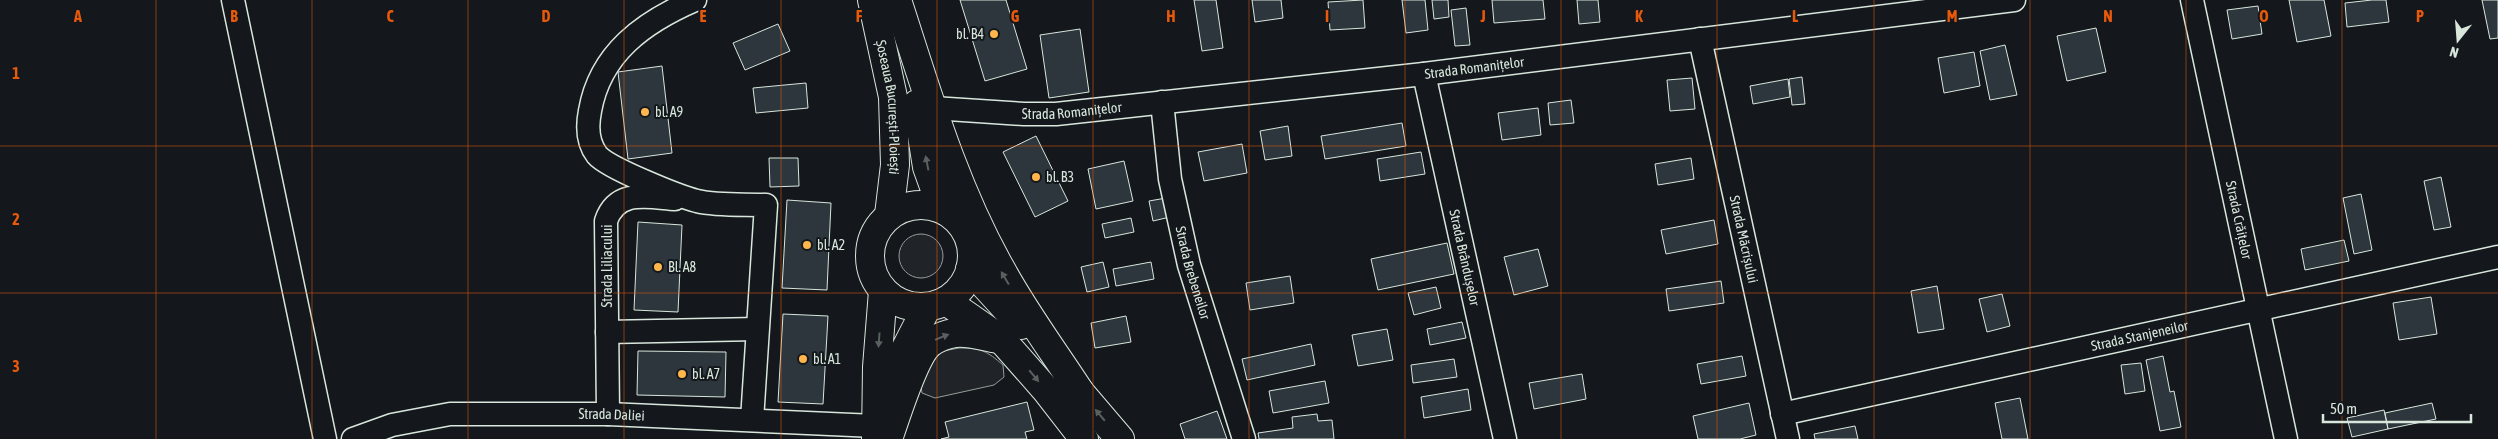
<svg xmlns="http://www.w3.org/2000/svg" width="2498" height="439" viewBox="0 0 2498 439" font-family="'Asap Condensed',sans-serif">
  <rect width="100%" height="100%" fill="#14181c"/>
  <path fill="#202428" stroke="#939e99" d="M899 256a22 22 0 1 1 44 0a22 22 0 1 1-44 0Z
    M959 348C981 348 987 351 1003 365L1004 377 994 385 935 398 922 393 920 380 927 366 943 351Z"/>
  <path fill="#2c363c" stroke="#d8e6dc" d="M960 0H1006L1027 69 985 81Z
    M1194 0H1216L1223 48 1202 51Z
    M1252 0H1281L1283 18 1255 22Z
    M1363 0 1365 28 1330 30 1328 2Z
    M1402 0H1425L1428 30 1406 33Z
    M1432 0H1448L1449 17 1434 19Z
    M1492 0H1543L1545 19 1494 23Z
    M1577 0H1598L1600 22 1579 24Z
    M2289 0H2324L2331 36 2297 42Z
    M2372 0H2386L2389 22 2347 27 2345 3Z
    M2482 0H2498V38L2490 39Z
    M2258 6 2262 34 2232 39 2227 10Z
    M1466 8 1470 45 1455 46 1451 10Z
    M778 24 790 51 745 70 733 43Z
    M2096 28 2106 72 2067 81 2057 36Z
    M1080 29 1089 92 1049 98 1040 35Z
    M2005 45 2017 95 1990 100 1980 51Z
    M1974 52 1980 86 1944 93 1938 58Z
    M662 66 672 153 628 159 618 72Z
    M1802 77 1805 104 1792 105 1789 79Z
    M1692 78 1695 109 1670 111 1667 80Z
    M1788 79 1790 97 1753 104 1750 86Z
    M806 83 808 108 756 113 753 88Z
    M1571 100 1574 123 1550 125 1548 103Z
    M1538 108 1541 135 1502 140 1498 113Z
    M1402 123 1406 146 1325 159 1321 136Z
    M1288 126 1292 156 1265 160 1260 131Z
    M1036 136 1068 201 1035 217 1003 152Z
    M1242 144 1247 173 1204 181 1198 152Z
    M1421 152 1425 174 1380 181 1377 159Z
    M769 158H798L799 186 770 187Z
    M1691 158 1694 179 1658 185 1655 164Z
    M1124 161 1133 201 1096 209 1088 169Z
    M2441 177 2451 227 2434 230 2424 181Z
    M2361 194 2372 250 2354 254 2343 198Z
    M1166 198 1170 217 1153 221 1149 201Z
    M787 200 831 203 827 290 782 288Z
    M1131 218 1134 232 1105 238 1102 224Z
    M1714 220 1718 244 1666 254 1661 230Z
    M638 222 682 225 678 312 634 310Z
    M2344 240 2349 261 2305 270 2301 249Z
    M1447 243 1454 274 1378 290 1371 259Z
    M1538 249 1548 286 1514 295 1504 257Z
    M1103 262 1109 287 1087 292 1081 267Z
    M1151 262 1154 279 1116 286 1113 269Z
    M1290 276 1294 303 1250 310 1246 283Z
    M1721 281 1724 303 1669 311 1666 289Z
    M1937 286 1944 329 1918 333 1911 291Z
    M1436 287 1441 308 1414 315 1408 293Z
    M2002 294 2010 326 1987 332 1979 299Z
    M2431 297 2437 334 2399 340 2393 303Z
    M783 314 828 316 823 404 778 402Z
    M1126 316 1131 342 1095 348 1091 323Z
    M1462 322 1466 338 1430 345 1427 329Z
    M1387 329 1393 360 1358 366 1352 335Z
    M1311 344 1315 365 1247 380 1242 359Z
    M638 351 726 352 725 397 637 395Z
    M1742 356 1746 376 1701 384 1697 364Z
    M2163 356 2170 392 2174 391 2181 427 2160 431 2146 360Z
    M1454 359 1457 377 1413 383 1411 365Z
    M2141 363 2145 391 2125 394 2121 365Z
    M1582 374 1586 399 1534 409 1529 383Z
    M1325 381 1329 403 1273 413 1269 391Z
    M1468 389 1471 410 1424 418 1421 397Z
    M2020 398 2028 439H2002L1995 403Z
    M1027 402 1034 430 1025 432 1027 439H941L949 437 945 422Z
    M1749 403 1756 435 1740 439H1698L1693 416Z
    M2432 403 2436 419 2388 429 2385 413Z
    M2384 410 2388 429 2352 437 2347 418Z
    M1217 411 1227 439H1185L1180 424Z
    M1317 414 1318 421 1332 420 1334 439H1259L1258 433 1293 428 1292 417Z
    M1855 426 1858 439H1815L1814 434Z"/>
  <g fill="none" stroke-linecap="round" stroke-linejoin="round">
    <g stroke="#d8e6dc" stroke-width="25">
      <g id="minor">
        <path d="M233 0 325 439"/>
        <path d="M695 0C644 22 600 53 590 111 587 126 587 142 597 155 608 168 678 196 697 201 718 206 744 204 766 205L752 420"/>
        <path id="s1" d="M2192 0 2286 439"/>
        <path id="s2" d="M1700 39 1788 439"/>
        <path id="s3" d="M1424 74 1505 439"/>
        <path id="s4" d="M1162 102 1170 179 1189 265 1244 439"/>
        <path id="s5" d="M933 108 1024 114H1056L1424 74 2014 0"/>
        <path d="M607 332 757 329"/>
        <path d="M608 414 606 221C617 189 647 197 675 199"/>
        <path id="s6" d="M1782 414 2498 257"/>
        <path id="s7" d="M353 439 392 425 450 414H608L875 426"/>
      </g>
    </g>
    <g stroke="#d8e6dc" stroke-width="30">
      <path id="major" d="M892 401 906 348 927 307
        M876 439 877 367 883 291"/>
    </g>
    <g stroke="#d8e6dc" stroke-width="30">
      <g id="highway">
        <path id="s8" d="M872 0 893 97 895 165 889 215"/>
        <path d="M897 0C927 92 954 187 1002 271 1025 313 1054 352 1080 392"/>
        <path d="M917 104 927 167 942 209"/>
        <circle cx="921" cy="256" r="51"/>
        <path d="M970 269 1021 325"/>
        <path d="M946 301 1002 340 1046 390 1084 439"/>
        <path d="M1068 378 1120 439"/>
        <path d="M888 439C896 417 914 356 930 343 937 338 947 334 955 333 969 331 984 337 998 339"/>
      </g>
    </g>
    <use href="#minor" stroke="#14181c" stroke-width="22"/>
    <use href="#major" stroke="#14181c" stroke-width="28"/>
    <use href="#highway" stroke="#14181c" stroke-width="28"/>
  </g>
  <defs><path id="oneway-solid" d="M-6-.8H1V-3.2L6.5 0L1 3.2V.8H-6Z" transform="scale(1.25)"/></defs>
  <g fill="#59605f">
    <use href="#oneway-solid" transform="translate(927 163) rotate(-101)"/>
    <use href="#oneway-solid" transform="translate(1005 278) rotate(-121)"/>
    <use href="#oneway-solid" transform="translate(942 337) rotate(-22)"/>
    <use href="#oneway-solid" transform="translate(879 340) rotate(94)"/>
    <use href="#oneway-solid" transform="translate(1034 376) rotate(50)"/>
    <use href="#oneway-solid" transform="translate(1100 415) rotate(-130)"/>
  </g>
  <path fill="none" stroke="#e8590c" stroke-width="1" stroke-opacity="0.55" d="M156 0V439M312 0V439M468 0V439M624 0V439M781 0V439M937 0V439M1093 0V439M1249 0V439M1405 0V439M1561 0V439M1717 0V439M1874 0V439M2030 0V439M2186 0V439M2342 0V439M0 146H2498M0 293H2498"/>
  <g fill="#ffb74d" stroke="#14181c" stroke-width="2">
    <circle cx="994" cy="34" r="5"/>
    <circle cx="645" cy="112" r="5"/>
    <circle cx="1036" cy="177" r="5"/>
    <circle cx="807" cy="245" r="5"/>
    <circle cx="658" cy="267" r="5"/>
    <circle cx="803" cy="359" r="5"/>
    <circle cx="682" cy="374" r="5"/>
  </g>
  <g text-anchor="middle" stroke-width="4" stroke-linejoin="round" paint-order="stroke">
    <g font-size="14" fill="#d8e6dc" stroke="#14181c" text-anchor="start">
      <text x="984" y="39" text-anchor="end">bl. B4</text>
      <text x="655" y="117">bl. A9</text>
      <text x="1046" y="182">bl. B3</text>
      <text x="817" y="250">bl. A2</text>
      <text x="668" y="272">Bl. A8</text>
      <text x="813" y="364">bl. A1</text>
      <text x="692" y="379">bl. A7</text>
    </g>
    <g font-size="14" fill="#d8e6dc" stroke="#14181c">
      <text dy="5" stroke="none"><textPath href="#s5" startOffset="544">Strada Romanițelor</textPath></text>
      <text dy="5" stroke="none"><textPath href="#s8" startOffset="109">Șoseaua București-Ploiești</textPath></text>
      <text dy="5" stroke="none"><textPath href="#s5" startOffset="139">Strada Romanițelor</textPath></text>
      <text dy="5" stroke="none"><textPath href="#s1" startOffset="225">Strada Crăițelor</textPath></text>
      <text dy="5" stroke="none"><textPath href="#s2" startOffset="205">Strada Măcrișului</textPath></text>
      <text dy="5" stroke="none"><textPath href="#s3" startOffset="188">Strada Brândușelor</textPath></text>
      <text transform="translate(607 266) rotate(-90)" y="5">Strada Liliacului</text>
      <text dy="5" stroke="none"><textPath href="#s4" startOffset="174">Strada Brebeneilor</textPath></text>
      <text dy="5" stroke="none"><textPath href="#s6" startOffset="366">Strada Stanjeneilor</textPath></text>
      <text dy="5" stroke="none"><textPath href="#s7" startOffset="262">Strada Daliei</textPath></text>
    </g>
  </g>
  <g font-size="16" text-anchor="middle" font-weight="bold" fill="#e8590c" stroke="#14181c" stroke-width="4" stroke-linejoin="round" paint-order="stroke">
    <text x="78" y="22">A</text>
    <text x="234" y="22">B</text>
    <text x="390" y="22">C</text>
    <text x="546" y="22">D</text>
    <text x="703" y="22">E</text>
    <text x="859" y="22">F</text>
    <text x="1015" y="22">G</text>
    <text x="1171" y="22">H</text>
    <text x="1327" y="22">I</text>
    <text x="1483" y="22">J</text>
    <text x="1639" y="22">K</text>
    <text x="1795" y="22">L</text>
    <text x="1952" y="22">M</text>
    <text x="2108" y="22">N</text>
    <text x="2264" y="22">O</text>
    <text x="2420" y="22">P</text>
    <text x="16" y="79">1</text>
    <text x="16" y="225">2</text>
    <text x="16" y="372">3</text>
  </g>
  <g transform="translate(2458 40) rotate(197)" stroke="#14181c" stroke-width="4" paint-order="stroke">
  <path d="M0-4L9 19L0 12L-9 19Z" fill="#d8e6dc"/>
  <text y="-8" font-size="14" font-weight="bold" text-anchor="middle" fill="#d8e6dc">N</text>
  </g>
  <path d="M2323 414v8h148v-8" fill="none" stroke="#d8e6dc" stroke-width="2.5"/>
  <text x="2330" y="414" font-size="15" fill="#d8e6dc" stroke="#14181c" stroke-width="4" paint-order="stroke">50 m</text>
</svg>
